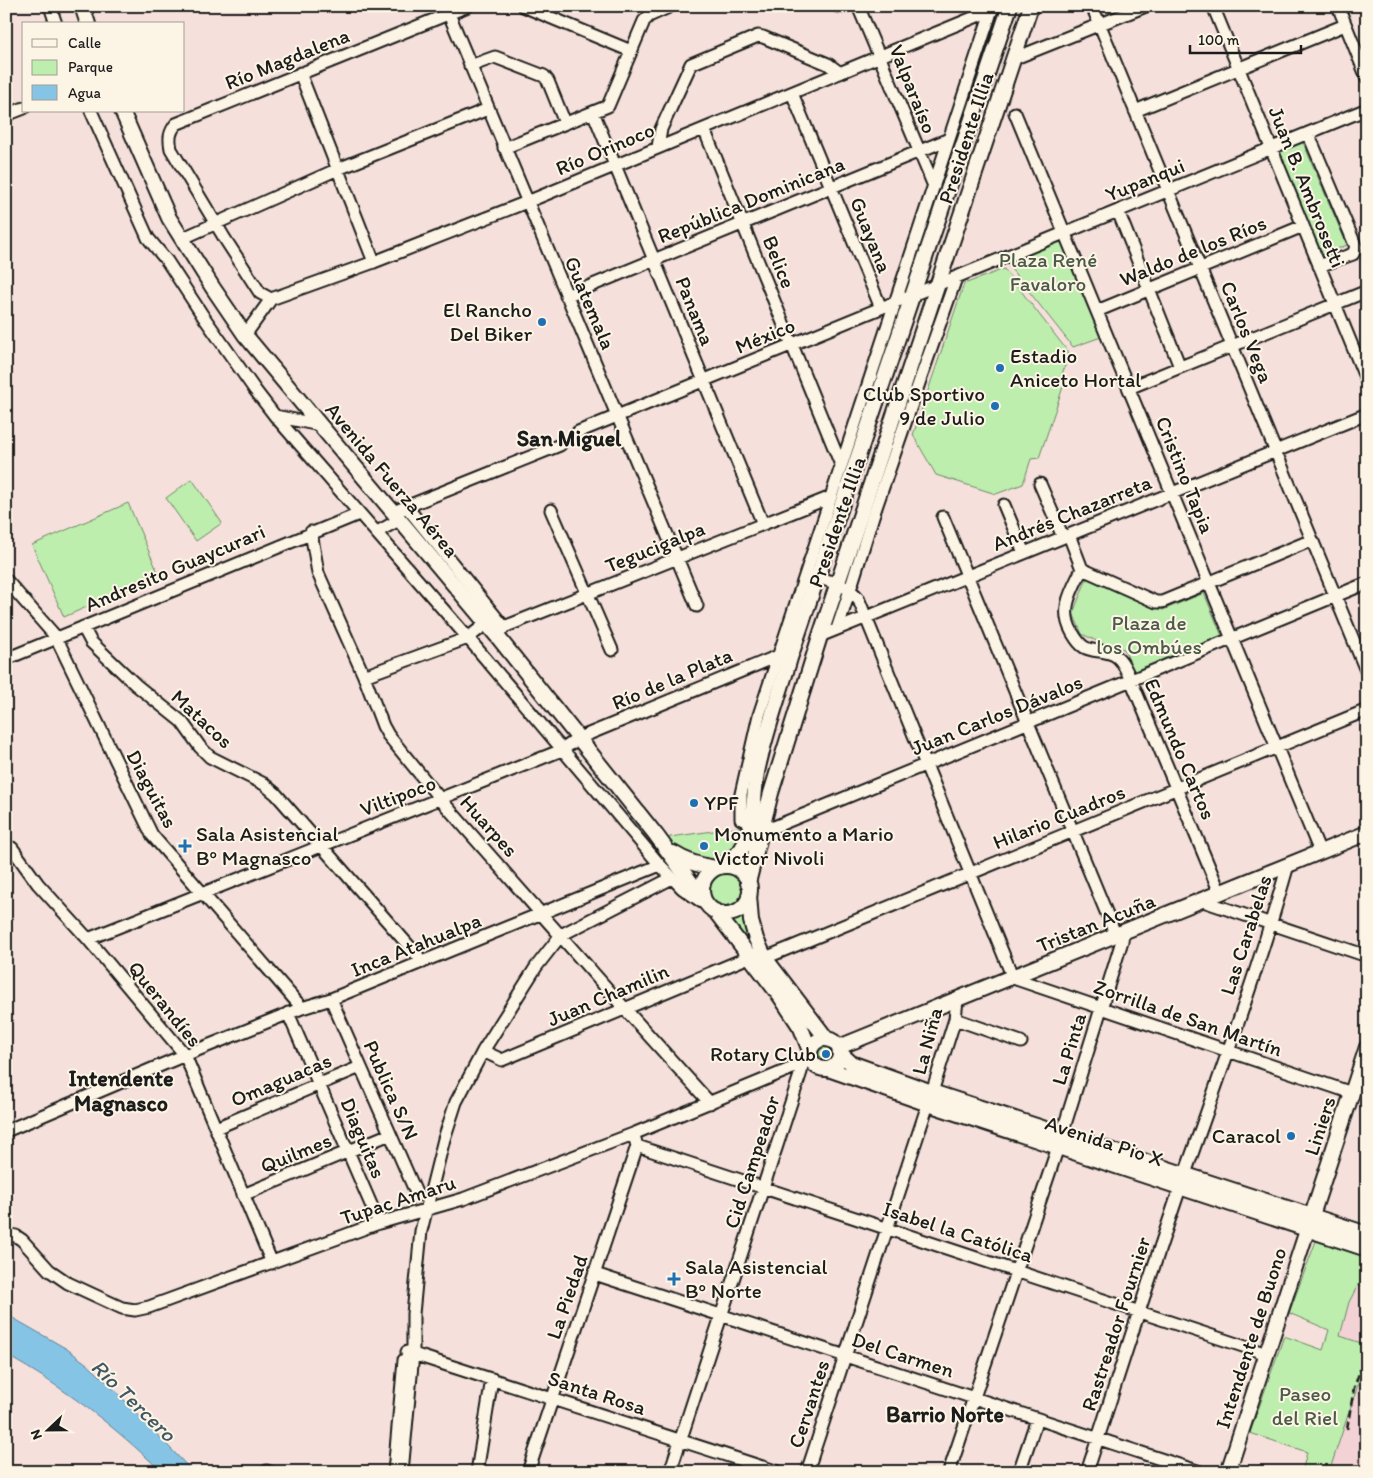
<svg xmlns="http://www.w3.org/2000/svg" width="1373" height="1478" viewBox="0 0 1373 1478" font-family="Itim,sans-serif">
  <rect width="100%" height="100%" fill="#f6e0db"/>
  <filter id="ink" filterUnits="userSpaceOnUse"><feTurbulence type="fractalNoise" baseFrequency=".02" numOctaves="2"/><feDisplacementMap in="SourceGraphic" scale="10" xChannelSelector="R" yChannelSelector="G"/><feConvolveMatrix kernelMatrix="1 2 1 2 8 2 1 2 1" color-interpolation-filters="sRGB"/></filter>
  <g filter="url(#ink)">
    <path fill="#f2d2d4" d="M1358 1285 1367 1288V1345L1340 1337 1349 1302Z
      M1367 1358V1472H1329Z"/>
    <path fill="#bdeeae" stroke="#6c8565" d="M1302 140 1347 245 1320 256 1277 151Z
      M1064 236 1104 336 1073 347 1004 260Z
      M1004 269 1069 353 1059 384 1063 387 1039 458 1031 459 1023 484 996 494 936 475 913 435 964 284Z
      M192 479 222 523 196 541 166 498Z
      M128 503 159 575 64 617 32 545Z
      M1087 578 1163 610 1204 593 1222 636 1134 672 1124 649 1107 646 1082 634 1073 613Z
      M742 827C744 833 741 839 737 845 725 863 707 863 689 856 685 855 680 854 678 852 674 849 670 843 667 840L670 837Z
      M707 890a18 18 0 1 1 36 0a18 18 0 1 1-36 0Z
      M746 913 762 964 727 920 734 919Z
      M819 1053a7 7 0 1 1 14 0a7 7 0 1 1-14 0Z
      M1319 1233 1367 1249V1286L1358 1285 1349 1302 1340 1336 1367 1345V1358L1329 1472H1302L1307 1452 1250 1433 1284 1336 1323 1350 1329 1330 1289 1313Z"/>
    <path fill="#86c4e6" stroke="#5c8195" d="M6 1314 67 1349 87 1364 107 1382 193 1472H162C113 1425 65 1388 6 1355Z"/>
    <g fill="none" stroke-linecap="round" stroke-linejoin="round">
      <g stroke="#1c1c1c" stroke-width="15">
        <path id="minor" d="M50 6 56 24
          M523 6 631 51
          M837 6H846
          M858 6 934 186
          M993 6 759 715 741 794V819L761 827H774L1367 583
          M1092 6 1367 673
          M1213 6 1367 382
          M1338 6 1367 78
          M449 14 697 606
          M1013 59 1146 6
          M470 66 495 57 544 76 548 81 565 123
          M300 73 374 262
          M792 93 881 308
          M91 111 148 238 167 261 203 316 255 390 275 416 468 638 660 865 682 888 702 902
          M1135 111 1345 25
          M593 112 763 524
          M1015 113 1320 852
          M6 115 24 108
          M704 129 841 465
          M1308 133 1356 247 1353 254 1319 266
          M658 147 661 129 691 64 758 36 763 37 828 64 840 73
          M504 148 608 106 644 21 649 16 671 6
          M1118 211 1180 367
          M181 239 338 169 488 109
          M566 296 949 139
          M271 299 260 293 225 239 171 149C169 139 169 133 176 124L468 6
          M1097 311 1303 226
          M245 335 271 299 374 262 527 202 992 10
          M1129 388 1367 291
          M275 416 320 425
          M578 432 1367 109
          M1040 484 1063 537
          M1004 505 1024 553
          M406 506 504 627
          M551 510 612 650
          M393 512 560 445
          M943 517 1116 936
          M311 532 318 573 364 676 383 726 388 735 441 800 625 1009 710 1103
          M377 532 399 520
          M1069 535 1082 569C1072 590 1059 609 1072 632 1075 637 1078 643 1084 647 1094 653 1108 649 1117 657 1124 662 1127 673 1131 680L1220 893
          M1082 569 1156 602H1162L1312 540
          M809 575C827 581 846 583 858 598L1013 978 1352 1093
          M6 580 56 637 152 835 302 1008
          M83 627 91 642 136 685 182 722 200 747 210 757 264 784 276 794 423 962
          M837 629C850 592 861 554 873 516 900 437 928 357 956 278
          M497 636 504 627 831 497
          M820 636 1367 414
          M6 659 359 514
          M364 676 468 638 487 623
          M12 848 38 884 88 939 185 1055 272 1263
          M1203 901 1367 956
          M88 939 562 750 579 738 778 656
          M765 958 1367 710
          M331 999 417 1195
          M288 1013 379 1223
          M955 1019 1021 1042
          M483 1051 502 1060 749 957
          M216 1128 360 1067
          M6 1131 185 1055 302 1008 331 999 660 865
          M637 1146 1267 1354
          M243 1195 390 1134
          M6 1234 16 1236 22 1240 49 1270 68 1283 122 1308 135 1310 149 1307 379 1223 463 1199 633 1134 812 1060
          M595 1274 1200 1472
          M407 1352 778 1472
          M267 1471 270 1472
          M394 1472 404 1360
          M402 1472 413 1354V1314L421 1231 444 1139 456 1102 483 1051 536 967 561 935 672 878
          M477 1472 492 1379
          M528 1472 637 1146 635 1139
          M670 1472 801 1072 802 1064
          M807 1472 932 1092 955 1019 957 1000
          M949 1472 1058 1147 1122 941 1123 933
          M1019 1472 1037 1419
          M1087 1472C1118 1377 1148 1282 1180 1188 1218 1080 1257 974 1288 865"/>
      </g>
      <g stroke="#1c1c1c" stroke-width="18">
        <path id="major" d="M82 6 88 24
          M122 111 169 218 213 288 245 335 320 425 497 636 656 835 706 903
          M673 853C687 862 699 866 716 868
          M721 866C731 860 740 854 745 843 755 821 753 796 757 772 765 734 779 696 790 658L1010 6
          M702 890a24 24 0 1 1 48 0a24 24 0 1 1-48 0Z
          M748 883 771 793 820 636 1031 6
          M749 895 751 921 756 939 765 958 826 1038
          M715 911 780 996 801 1028 810 1051
          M810 1054a15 15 0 1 1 30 0a15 15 0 1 1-30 0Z
          M839 1047 1367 833
          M840 1053 851 1063 932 1092 1367 1234
          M828 1069 928 1104 1367 1249
          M1228 1472 1367 1047"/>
      </g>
      <use href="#minor" stroke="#fcf5e5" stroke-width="11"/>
      <use href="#major" stroke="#fcf5e5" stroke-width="14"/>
      <path stroke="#1c1c1c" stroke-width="2.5" stroke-dasharray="8 4" stroke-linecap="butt" d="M1347 1429 1354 1388 1367 1349"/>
    </g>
  </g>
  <g fill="#1f6fb2" stroke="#fcf5e5" stroke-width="2">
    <circle cx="542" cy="322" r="5"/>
    <circle cx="1000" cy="368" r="5"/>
    <circle cx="995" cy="406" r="5"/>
    <circle cx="694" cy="803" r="5"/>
    <path d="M182.5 838.5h5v5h5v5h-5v5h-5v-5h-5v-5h5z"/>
    <circle cx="704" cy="846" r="5"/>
    <circle cx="826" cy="1054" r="5"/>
    <circle cx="1291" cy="1136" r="5"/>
    <path d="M671.5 1271.5h5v5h5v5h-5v5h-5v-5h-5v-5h5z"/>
  </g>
  <g text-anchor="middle" stroke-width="4" stroke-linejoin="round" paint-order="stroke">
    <g font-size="21" fill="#1c1c1c" stroke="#fcf5e5">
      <text transform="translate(287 59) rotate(-22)" y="7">Río Magdalena</text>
      <text transform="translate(913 89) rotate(68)" y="7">Valparaíso</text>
      <text transform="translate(966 138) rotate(-72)" y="7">Presidente Illia</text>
      <text transform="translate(605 149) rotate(-23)" y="7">Río Orinoco</text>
      <text transform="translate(1145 180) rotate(-22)" y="7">Yupanqui</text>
      <text transform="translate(1307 187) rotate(68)" y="7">Juan B. Ambrosetti</text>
      <text transform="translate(751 200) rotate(-22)" y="7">República Dominicana</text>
      <text transform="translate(871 235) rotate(68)" y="7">Guayana</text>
      <text transform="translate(1193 251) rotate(-22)" y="7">Waldo de los Ríos</text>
      <text transform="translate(779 262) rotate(68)" y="7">Belice</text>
      <text transform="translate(590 303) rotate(67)" y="7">Guatemala</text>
      <text transform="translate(695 311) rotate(68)" y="7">Panama</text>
      <text transform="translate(1247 332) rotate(68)" y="7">Carlos Vega</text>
      <text transform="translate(765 336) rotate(-22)" y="7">México</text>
      <text transform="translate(1185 475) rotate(68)" y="7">Cristino Tapia</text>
      <text transform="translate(392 480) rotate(50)" y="7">Avenida Fuerza Aérea</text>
      <text transform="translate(1072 513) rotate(-22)" y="7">Andrés Chazarreta</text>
      <text transform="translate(837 522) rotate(-71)" y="7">Presidente Illia</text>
      <text transform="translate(655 547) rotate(-22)" y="7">Tegucigalpa</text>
      <text transform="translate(175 568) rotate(-23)" y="7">Andresito Guaycurari</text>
      <text transform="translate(672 679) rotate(-23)" y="7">Río de la Plata</text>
      <text transform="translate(997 715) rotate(-22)" y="7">Juan Carlos Dávalos</text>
      <text transform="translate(202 719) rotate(43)" y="7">Matacos</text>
      <text transform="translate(1180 749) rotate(67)" y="7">Edmundo Cartos</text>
      <text transform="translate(152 789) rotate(62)" y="7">Diaguitas</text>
      <text transform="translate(398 796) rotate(-21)" y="7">Viltipoco</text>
      <text transform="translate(1059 817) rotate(-22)" y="7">Hilario Cuadros</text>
      <text transform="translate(489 826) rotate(48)" y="7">Huarpes</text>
      <text transform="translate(1096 923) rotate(-22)" y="7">Tristan Acuña</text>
      <text transform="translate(1246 935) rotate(-72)" y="7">Las Carabelas</text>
      <text transform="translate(416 945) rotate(-22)" y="7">Inca Atahualpa</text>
      <text transform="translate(608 995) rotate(-23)" y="7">Juan Chamilin</text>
      <text transform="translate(165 1004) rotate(51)" y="7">Querandíes</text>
      <text transform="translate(1188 1018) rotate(19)" y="7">Zorrilla de San Martín</text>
      <text transform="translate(927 1041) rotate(-75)" y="7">La Niña</text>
      <text transform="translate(1069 1049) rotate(-73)" y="7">La Pinta</text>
      <text transform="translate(281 1080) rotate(-23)" y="7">Omaguacas</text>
      <text transform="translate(391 1090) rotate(66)" y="7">Publica S/N</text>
      <text transform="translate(1320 1126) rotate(-72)" y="7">Liniers</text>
      <text transform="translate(363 1138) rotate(67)" y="7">Diaguitas</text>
      <text transform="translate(1104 1141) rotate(18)" y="7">Avenida Pio X</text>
      <text transform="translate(296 1153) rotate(-22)" y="7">Quilmes</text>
      <text transform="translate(752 1162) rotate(-72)" y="7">Cid Campeador</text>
      <text transform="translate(398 1200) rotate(-18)" y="7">Tupac Amaru</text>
      <text transform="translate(958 1232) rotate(18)" y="7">Isabel la Católica</text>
      <text transform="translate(567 1297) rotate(-71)" y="7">La Piedad</text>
      <text transform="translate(1116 1324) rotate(-72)" y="7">Rastreador Fournier</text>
      <text transform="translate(1251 1338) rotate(-72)" y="7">Intendente de Buono</text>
      <text transform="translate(903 1355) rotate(18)" y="7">Del Carmen</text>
      <text transform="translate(597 1393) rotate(18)" y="7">Santa Rosa</text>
      <text transform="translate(809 1404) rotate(-72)" y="7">Cervantes</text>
    </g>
    <g font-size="21" fill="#4c5b48" stroke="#fcf5e5">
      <text x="1048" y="267">Plaza René<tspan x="1048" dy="24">Favaloro</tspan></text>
      <text x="1149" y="630">Plaza de<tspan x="1149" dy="24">los Ombúes</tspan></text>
      <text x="1305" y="1401">Paseo<tspan x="1305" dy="24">del Riel</tspan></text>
    </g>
    <g font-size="21" fill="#1c1c1c" stroke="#fcf5e5" text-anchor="start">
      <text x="532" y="317" text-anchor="end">El Rancho<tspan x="532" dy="24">Del Biker</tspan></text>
      <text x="1010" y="363">Estadio<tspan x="1010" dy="24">Aniceto Hortal</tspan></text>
      <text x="985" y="401" text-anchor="end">Club Sportivo<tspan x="985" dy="24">9 de Julio</tspan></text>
      <text x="704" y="810">YPF</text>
      <text x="196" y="841">Sala Asistencial<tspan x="196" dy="24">Bº Magnasco</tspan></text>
      <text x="714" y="841">Monumento a Mario<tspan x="714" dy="24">Victor Nivoli</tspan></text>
      <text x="816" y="1061" text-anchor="end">Rotary Club</text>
      <text x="1281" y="1143" text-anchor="end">Caracol</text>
      <text x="685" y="1274">Sala Asistencial<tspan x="685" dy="24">Bº Norte</tspan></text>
    </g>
    <g font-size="22" font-weight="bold" fill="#1c1c1c" stroke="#fcf5e5">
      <text x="569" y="446">San Miguel</text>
      <text x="121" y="1086">Intendente<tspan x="121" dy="25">Magnasco</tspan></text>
      <text x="945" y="1422">Barrio Norte</text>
    </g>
    <g font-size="22" font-style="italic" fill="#415763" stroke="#fcf5e5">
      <text transform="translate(134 1400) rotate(44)" y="8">Río Tercero</text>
    </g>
  </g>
  <rect width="1373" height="1478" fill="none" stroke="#fcf5e5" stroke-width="25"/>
  <rect x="12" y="12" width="1348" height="1453" fill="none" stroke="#1c1c1c" stroke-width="2" filter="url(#ink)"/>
  <rect x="22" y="22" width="162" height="90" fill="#fcf5e5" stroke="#a29e95"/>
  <rect x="32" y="39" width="25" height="8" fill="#fcf5e5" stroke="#a29e95"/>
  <text x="68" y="48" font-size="15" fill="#1c1c1c">Calle</text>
  <rect x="32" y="60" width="25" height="15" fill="#bdeeae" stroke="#a29e95"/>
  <text x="68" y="72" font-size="15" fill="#1c1c1c">Parque</text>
  <rect x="32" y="85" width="25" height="15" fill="#86c4e6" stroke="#a29e95"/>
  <text x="68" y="98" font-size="15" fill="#1c1c1c">Agua</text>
  <g transform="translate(48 1430) rotate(248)" stroke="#fcf5e5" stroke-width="4" paint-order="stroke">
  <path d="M0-4L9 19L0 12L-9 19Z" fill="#1c1c1c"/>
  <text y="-8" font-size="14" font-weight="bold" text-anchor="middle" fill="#1c1c1c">N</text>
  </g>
  <path d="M1190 45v8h111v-8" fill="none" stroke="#1c1c1c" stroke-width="2.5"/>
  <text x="1198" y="45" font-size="15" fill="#1c1c1c" stroke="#fcf5e5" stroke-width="4" paint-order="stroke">100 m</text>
</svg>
